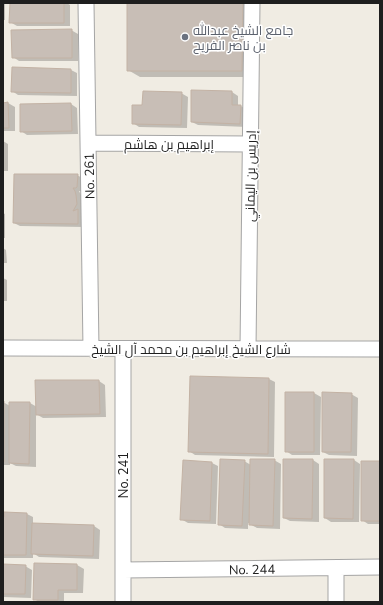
<svg xmlns="http://www.w3.org/2000/svg" width="383" height="605" viewBox="0 0 383 605" font-family="'Nunito Sans',Cairo,sans-serif">
  <rect width="100%" height="100%" fill="#f0ece3"/>
  <path fill="#0003" d="M3 3H5V20H3Z
    M11 3H67L70 5V26H17L10 22Z
    M128 3H254V77H140L128 70Z
    M71 30 78 34V61H19L13 57Z
    M71 70 77 73V96L18 95 12 91Z
    M232 92 238 96V106H241L247 110V127L198 125 192 122Z
    M181 93 188 97 187 128 139 127 133 123 143 106Z
    M8 103 15 107V131H3V104Z
    M71 104 77 108 78 134 27 135 21 131Z
    M3 141 8 144V171H3Z
    M77 175 84 179 83 191H79L82 197 83 208 81 212 84 213V227L20 226 14 223Z
    M3 177 4 178V203H3Z
    M3 213 5 214V238H3Z
    M3 248 6 250 7 263H3Z
    M3 278 7 280V301H3Z
    M191 377 269 379 275 382 274 457 195 455 189 451Z
    M36 381H99L105 385 106 417 43 418 36 414V467L16 466 10 463V465H3V402L10 406 30 403 37 407Z
    M286 393H314L321 397 320 455H292L286 451Z
    M351 394 358 398 357 456 329 455 323 452Z
    M274 460 281 464 280 529 257 528 248 523V529L225 528 219 524 244 461 251 465Z
    M313 460 319 464V522L290 521 284 518Z
    M354 460 360 464 359 522H331L325 518Z
    M184 461 212 463 218 466 216 524 188 523 181 519Z
    M380 462V524H368L362 520Z
    M27 514 33 517V524L94 526 100 530 99 559 39 557 33 553V558H3V518Z
    M35 564 77 565 84 569 83 593H64V602H39L34 599Z
    M3 565 25 566 32 570 31 598 3 597Z"/>
  <path fill="#c8beb6" stroke="#c3b2a4" d="M10 3H64V23H9Z
    M127 3H243L242 71H127Z
    M72 29V58H12L11 30Z
    M12 67 71 69V93L11 92Z
    M191 90 232 91V105H241L240 124 191 122Z
    M143 91 182 92 181 125 132 124V105H142Z
    M8 102 9 128H3V103Z
    M71 103 72 131 20 132V104Z
    M14 174H78L77 187 76 188H73L75 191 76 195 77 204 73 211 78 209V224L13 223Z
    M190 376 269 378 268 454 188 452Z
    M35 380H99L100 414 36 415Z
    M285 392H314V452H285Z
    M322 392 352 393 351 452H322Z
    M3 401H4V462H3Z
    M9 402H30L29 464 9 463Z
    M220 459 245 460 242 526 218 525Z
    M250 459H275L273 526 249 525Z
    M283 459H313L312 519 283 518Z
    M324 459H354L353 519 324 518Z
    M183 460 212 462 210 521 180 520Z
    M361 461H380V521H361Z
    M4 512 27 513 26 555H3V517H4Z
    M32 523 94 525 93 556 31 554Z
    M34 563 77 564V590H58V600H33Z
    M3 564 26 565 25 594H3Z"/>
  <g fill="none" stroke-linecap="round" stroke-linejoin="round">
    <g stroke="#a5a5a5" stroke-width="17">
      <path id="street" d="M86 3 91 349
        M88 143 251 144
        M3 348 380 349
        M123 349V602
        M248 349 252 3
        M123 570 380 567
        M336 602V568"/>
    </g>
    <use href="#street" stroke="#fff" stroke-width="15"/>
  </g>
  <circle fill="#6b7280" stroke="#fff" stroke-width="1.5" cx="185" cy="37" r="4"/>
  <g text-anchor="middle" stroke-width="3" stroke-linejoin="round" paint-order="stroke">
    <g font-size="13" fill="#5b616d" stroke="#fff" text-anchor="start">
      <text x="193" y="35">جامع الشيخ عبدالله<tspan x="193" dy="15">بن ناصر الفريح</tspan></text>
    </g>
    <g font-size="13" fill="#1e1e1e" stroke="#fff">
      <text x="169" y="149">إبراهيم بن هاشم</text>
      <text transform="translate(89 176) rotate(-91)" y="5">No. 261</text>
      <text transform="translate(250 176) rotate(-89)" y="5">إدريس بن اليماني</text>
      <text x="191" y="354">شارع الشيخ إبراهيم بن محمد آل الشيخ</text>
      <text transform="translate(123 475) rotate(-90)" y="5">No. 241</text>
      <text transform="translate(252 569) rotate(-1)" y="5">No. 244</text>
    </g>
  </g>
  <rect width="383" height="605" fill="none" stroke="#1e1e1e" stroke-width="8"/>
</svg>
